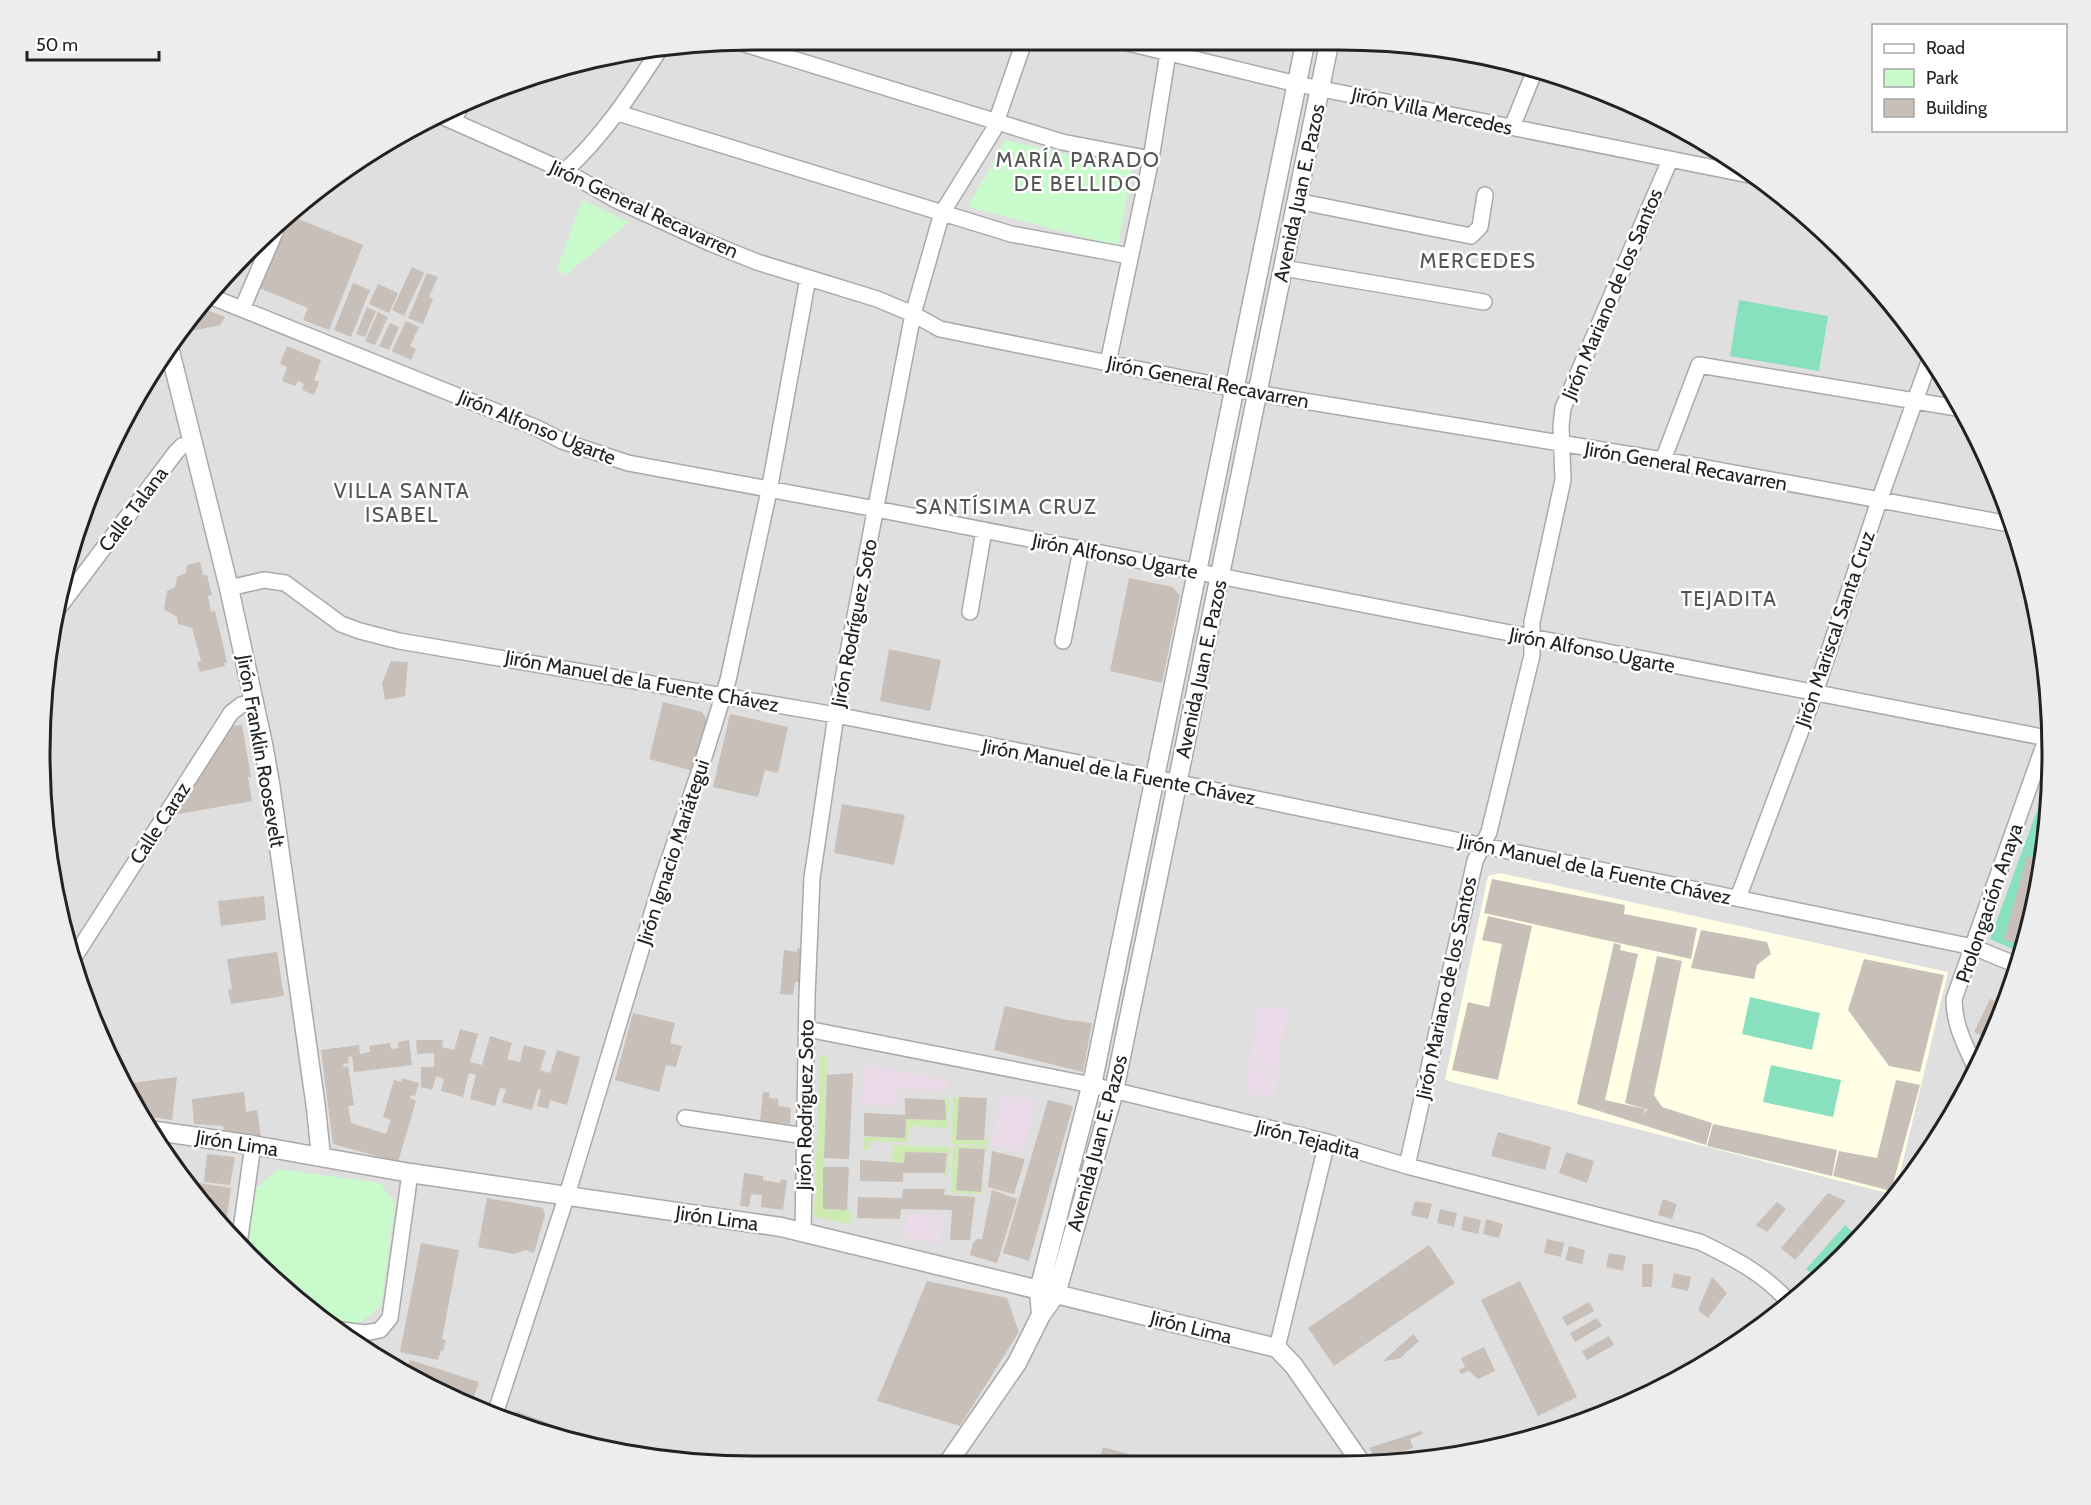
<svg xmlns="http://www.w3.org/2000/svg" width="2091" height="1505" viewBox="0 0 2091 1505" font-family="Cabin,sans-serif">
  <rect width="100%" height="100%" fill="#f2efe9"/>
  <path fill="#e0dfdf" d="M753 39H1339L1478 53 1611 93 1696 135 1809 216 1875 282 1957 396 2014 523 2046 660 2050 800 2028 937 1978 1068 1904 1187 1809 1289 1654 1393 1524 1442 1432 1460 706 1464 568 1442 437 1393 318 1318 216 1223 159 1149 93 1026 45 845V659L77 523 112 437 216 282 356 159 479 93 568 63Z"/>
  <path fill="#ebdbe8" d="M1258 1005 1287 1010 1274 1098 1245 1093Z
    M865 1065 948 1080 947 1091 898 1089 896 1106 862 1105Z
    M1003 1094 1036 1101 1022 1153 991 1145Z
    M908 1214 942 1216 940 1246 905 1237Z"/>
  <path fill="#ffffe5" d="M1500 873 1948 972 1895 1195 1445 1080 1488 876Z"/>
  <path fill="#cdebb0" d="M820 1056 827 1057 823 1209 852 1210 850 1224 814 1217Z
    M944 1097H949L948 1128 909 1126 908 1142 870 1141V1149L864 1150V1137L905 1138 906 1119 946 1120V1100Z
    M953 1097H959L956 1140H985V1137H988L987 1145 951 1144Z
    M893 1145 950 1147 948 1175H943V1173H946L947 1153 905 1152 904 1162H892Z
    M953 1146H987V1151H985L984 1148H959L956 1190 981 1192 982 1187H985L981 1194 951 1193Z"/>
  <path fill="#c8facc" d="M1005 140 1132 169 1118 246 968 207Z
    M582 200 629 222 566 275 557 269Z
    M278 1169 380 1183 395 1203 381 1305 359 1324 318 1318 247 1252 256 1188Z"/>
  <path fill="#88e0be" d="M1739 300 1828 316 1819 371 1730 356Z
    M2050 775V800L2028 938 2022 953 1990 939Z
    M1750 997 1820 1013 1812 1050 1742 1034Z
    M1771 1065 1841 1080 1833 1117 1763 1102Z
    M1845 1225 1858 1237 1818 1280 1806 1269Z"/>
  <path fill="#c7bfb8" d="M291 216 363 245 329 330 303 320 308 308 259 288 286 221Z
    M412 267 424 273 404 316 392 310Z
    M427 273 438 277 429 297 433 299 423 324 408 318Z
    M353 283 370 290 351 337 334 330Z
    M378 284 398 293 389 313 369 304Z
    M199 307 225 317 220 325 182 333Z
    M367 307 376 311 365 337 356 334Z
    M378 312 388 317 375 345 365 341Z
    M406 321 419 327 410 346 416 349 411 360 392 351Z
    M390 323 399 327 389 350 379 346Z
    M287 346 321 360 314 380 319 382 314 395 302 390 304 384 298 381 295 386 282 381 287 367 280 364Z
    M200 562 203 575H207L212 595 208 596 211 612 215 611 227 662 224 663 225 666 200 672 197 662 201 661 192 628 178 624 177 617 164 609 167 591 175 587 177 577 186 573 187 565Z
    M1129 578 1172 587 1180 595 1162 683 1110 671Z
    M889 649 941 660 930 711 880 701Z
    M391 661 408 662 405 696 385 700 382 683Z
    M663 702 702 712 707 720 693 771 649 759Z
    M730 714 788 727 778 773 765 770 758 797 713 787Z
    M242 725 251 777H248L252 801 173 815 232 726Z
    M842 804 905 815 894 865 834 853Z
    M2027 856 2040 860 2025 945 2004 940Z
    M1492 879 1625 905 1624 914 1697 928 1691 959 1484 913Z
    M264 896 266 920 221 926 218 901Z
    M1488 916 1532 926 1498 1080 1452 1070 1468 1002 1489 1007 1502 944 1482 940Z
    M1701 930 1767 942 1771 954 1757 965 1754 979 1691 968Z
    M1614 943 1621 945 1620 950 1638 954 1605 1100 1645 1109 1644 1116 1646 1110H1649L1625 1103 1657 956 1682 961 1654 1095 1662 1107 1712 1123 1706 1145 1577 1104Z
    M797 948 802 949 799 982H795L793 995 780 994 784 950 797 952Z
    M277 952 284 996 231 1004 228 990 232 989 227 959Z
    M1864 959 1944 975 1920 1072 1889 1066 1848 1010Z
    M1990 999 2002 1004 1989 1040 1974 1032Z
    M1005 1006 1067 1020 1092 1023 1083 1072 994 1050Z
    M633 1013 675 1023 670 1043 682 1046 676 1067 666 1065 659 1092 615 1080Z
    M460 1029 478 1034 470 1062 482 1065 490 1036 512 1043 507 1059 520 1062 524 1045 546 1051 540 1070 550 1073 557 1050 580 1057 567 1105 550 1100 548 1109 537 1106 541 1090 538 1089 532 1110 502 1102 506 1089 500 1088 495 1106 470 1099 476 1075 469 1073 463 1097 441 1091 444 1079 436 1076 432 1090 421 1087V1067H434V1053L417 1054 416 1040H443L442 1047 454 1050Z
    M409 1040 412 1065 354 1072 352 1056 348 1057 349 1063 343 1064 344 1067 348 1066 354 1105 348 1106 351 1123 386 1134 391 1120 383 1117 394 1080 401 1082 402 1078 419 1083 415 1096 411 1095 410 1098 416 1101 398 1162 333 1144 321 1050 359 1045 360 1054 370 1052 369 1046 390 1043 391 1049 399 1048 398 1042Z
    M853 1073 849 1159 824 1158 827 1075Z
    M177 1077 172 1120 142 1116 124 1084Z
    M1896 1080 1920 1085 1891 1191 1833 1176 1839 1151 1877 1158Z
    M244 1092 246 1112 257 1110 261 1137 224 1131 223 1126 194 1124 192 1099Z
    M763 1092 770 1093 769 1098 778 1099V1106L791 1108 790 1124 760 1121Z
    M959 1097 987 1098 984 1140H956Z
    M905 1098 945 1100 946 1120 906 1119 905 1138 864 1136V1113L905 1115Z
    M1048 1100 1073 1106 1029 1261 1003 1253Z
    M1713 1124 1837 1150 1832 1176 1707 1146Z
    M1498 1132 1551 1147 1545 1170 1491 1156Z
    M959 1148 985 1149 981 1192 956 1190Z
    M992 1151 1025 1159 1014 1194 988 1187Z
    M905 1152 947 1153 945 1173H903V1182L860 1181V1160L904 1163Z
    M1566 1152 1594 1161 1587 1183 1559 1173Z
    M207 1154 235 1157 230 1185 204 1182Z
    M823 1167H849L847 1210 823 1209Z
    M744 1173 763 1176V1180L780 1183 781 1179 787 1180 783 1210 761 1207 762 1195 751 1194 749 1207 740 1206Z
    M199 1183 231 1188 225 1231 197 1198Z
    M903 1189H945L944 1195 975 1197 970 1240H950L952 1210 901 1209 900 1219 857 1218 858 1197 902 1198Z
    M992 1190 1017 1199 997 1263 970 1255 973 1243 977 1239H982Z
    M1828 1193 1846 1201 1795 1260 1781 1248Z
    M487 1198 543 1208 545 1215 534 1253 525 1250 514 1254 478 1247Z
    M1663 1199 1677 1204 1672 1219 1658 1215Z
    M1415 1201 1432 1204 1428 1219 1411 1215Z
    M1777 1202 1786 1209 1767 1232 1756 1225Z
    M1440 1209 1457 1213 1454 1227 1437 1223Z
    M1464 1216 1481 1220 1478 1234 1461 1230Z
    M1486 1219 1503 1224 1499 1238 1483 1234Z
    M1547 1239 1564 1243 1561 1257 1544 1253Z
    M421 1243 459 1250 442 1339 446 1340 443 1351 441 1350 438 1360 400 1352Z
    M1429 1245 1455 1283 1334 1366 1308 1328Z
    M1569 1246 1585 1250 1582 1264 1565 1260Z
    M1609 1253 1626 1256 1623 1271 1606 1267Z
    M1642 1264H1653L1652 1287H1642Z
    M1674 1273 1691 1277 1688 1291 1671 1287Z
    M1712 1277 1727 1293 1708 1318 1698 1310Z
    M927 1281 1007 1298 1019 1332 960 1426 877 1401Z
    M1520 1281 1577 1397 1538 1416 1481 1300Z
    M1589 1302 1594 1311 1567 1326 1562 1317Z
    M1597 1318 1602 1326 1575 1342 1570 1333Z
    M1413 1334 1419 1341 1399 1359 1383 1361Z
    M1609 1336 1614 1345 1587 1360 1582 1351Z
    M1484 1347 1495 1371 1478 1379 1469 1371 1461 1374 1459 1370 1465 1367 1461 1358Z
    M410 1360 479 1382 471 1405 437 1393 406 1373Z
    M516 1411 617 1449V1450L568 1442 512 1421Z
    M1421 1431 1423 1434 1410 1439 1413 1448 1377 1460 1369 1448Z
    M1103 1447 1154 1461V1462H1099Z"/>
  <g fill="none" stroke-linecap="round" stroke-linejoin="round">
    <g stroke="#a9a9a9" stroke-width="18">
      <path id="minor" d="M1112 39 1297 84 1754 176
        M735 41 1062 142 1151 159
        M618 113 1011 234 1130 256
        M439 115 565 171 616 200 710 243 757 262 877 299 913 314 940 329 1256 393 1663 460 2015 525
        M453 121 463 102
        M1512 127 1535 70
        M565 171C603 136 630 95 658 52
        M1297 201 1471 236 1480 227 1485 195
        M1283 268 1484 302
        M207 295 537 428 562 441 628 463 876 509 2047 738
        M242 309 276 230
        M1108 363 1151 159 1168 53
        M1663 460 1699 365 1963 409
        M229 588 264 580 285 583 341 624 360 631 399 641 836 715 1155 778 1973 947 2017 965
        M57 610 176 452 182 446 192 443
        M970 612 984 530
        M1063 641 1081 550
        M1738 898 1815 693 1879 501 1930 359
        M75 956 231 713 241 705 255 703
        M807 1029 1092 1085 1327 1142 1407 1166 1700 1242C1735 1259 1763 1273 1789 1302
        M1977 1071C1966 1047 1954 1026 1954 999L2048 734
        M685 1118 805 1136
        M1407 1166 1475 861 1489 832 1532 655V622L1563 480 1561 426 1563 408 1670 160
        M803 1232 807 996 812 878 836 715 913 314 942 213 993 131 1025 39
        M239 1244 253 1145
        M334 1329 365 1333 380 1330 390 1318 410 1173
        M1277 1348 1327 1142
        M495 1414 567 1195 663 877 701 767 728 680 769 491 808 278"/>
    </g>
    <g stroke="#a9a9a9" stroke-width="21">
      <path id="tertiary" d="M170 351 229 588 263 744 270 783 316 1108 321 1157
        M149 1130 253 1145 410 1173 781 1227 1277 1348 1294 1366 1359 1460
        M1041 1315 1039 1290 1094 1075 1306 39
        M948 1463 1017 1363 1041 1315 1056 1294 1114 1091 1330 39"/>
    </g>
    <use href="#minor" stroke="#fff" stroke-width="15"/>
    <use href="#tertiary" stroke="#fff" stroke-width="18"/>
  </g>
  <g text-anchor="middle" stroke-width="5" stroke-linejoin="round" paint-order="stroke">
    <g font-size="20" fill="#222" stroke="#fff">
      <text transform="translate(1432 111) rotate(12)" y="7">Jirón Villa Mercedes</text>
      <text transform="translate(1299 193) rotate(-78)" y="7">Avenida Juan E. Pazos</text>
      <text transform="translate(644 209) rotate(25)" y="7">Jirón General Recavarren</text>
      <text transform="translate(1612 294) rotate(-67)" y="7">Jirón Mariano de los Santos</text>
      <text transform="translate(1208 382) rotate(11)" y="7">Jirón General Recavarren</text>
      <text transform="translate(537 427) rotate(22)" y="7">Jirón Alfonso Ugarte</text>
      <text transform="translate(1686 466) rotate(10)" y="7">Jirón General Recavarren</text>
      <text transform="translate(133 509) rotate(-53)" y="7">Calle Talana</text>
      <text transform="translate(1115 556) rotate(11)" y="7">Jirón Alfonso Ugarte</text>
      <text transform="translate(854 623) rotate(-79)" y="7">Jirón Rodríguez Soto</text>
      <text transform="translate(1835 629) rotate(-71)" y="7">Jirón Mariscal Santa Cruz</text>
      <text transform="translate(1592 650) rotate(11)" y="7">Jirón Alfonso Ugarte</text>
      <text transform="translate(1201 669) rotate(-78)" y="7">Avenida Juan E. Pazos</text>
      <text transform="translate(642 681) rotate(10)" y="7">Jirón Manuel de la Fuente Chávez</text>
      <text transform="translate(261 751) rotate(80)" y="7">Jirón Franklin Roosevelt</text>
      <text transform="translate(1119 772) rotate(11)" y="7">Jirón Manuel de la Fuente Chávez</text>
      <text transform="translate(160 823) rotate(-57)" y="7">Calle Caraz</text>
      <text transform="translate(673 852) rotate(-72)" y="7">Jirón Ignacio Mariátegui</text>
      <text transform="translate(1595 869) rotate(12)" y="7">Jirón Manuel de la Fuente Chávez</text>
      <text transform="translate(1989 903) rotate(-71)" y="7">Prolongación Anaya</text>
      <text transform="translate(1446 988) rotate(-78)" y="7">Jirón Mariano de los Santos</text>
      <text transform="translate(805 1105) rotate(-89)" y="7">Jirón Rodríguez Soto</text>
      <text transform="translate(1308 1139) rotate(14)" y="7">Jirón Tejadita</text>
      <text transform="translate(237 1143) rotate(9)" y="7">Jirón Lima</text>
      <text transform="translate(1097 1143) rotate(-75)" y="7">Avenida Juan E. Pazos</text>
      <text transform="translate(717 1218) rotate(8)" y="7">Jirón Lima</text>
      <text transform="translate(1191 1327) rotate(14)" y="7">Jirón Lima</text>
    </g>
    <g font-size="21" letter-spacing="1.5" fill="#555" stroke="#fff">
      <text x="1078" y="167">MARÍA PARADO<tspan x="1078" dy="24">DE BELLIDO</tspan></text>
      <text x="1478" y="268">MERCEDES</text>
      <text x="402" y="498">VILLA SANTA<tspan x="402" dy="24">ISABEL</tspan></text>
      <text x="1006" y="514">SANTÍSIMA CRUZ</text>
      <text x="1729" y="606">TEJADITA</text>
    </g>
  </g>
  <path d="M0 0H2091V1505H0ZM753 50H1339A703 703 0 0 1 2042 753V753A703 703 0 0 1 1339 1456H753A703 703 0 0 1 50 753V753A703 703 0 0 1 753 50Z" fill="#ededed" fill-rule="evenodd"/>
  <path fill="none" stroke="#222" stroke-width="3" d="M753 50H1339A703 703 0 0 1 2042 753V753A703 703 0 0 1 1339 1456H753A703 703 0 0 1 50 753V753A703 703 0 0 1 753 50Z"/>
  <rect x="1872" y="24" width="195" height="108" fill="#ffffff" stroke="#a7a7a7" stroke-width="1.5"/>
  <rect x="1884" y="44" width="30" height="9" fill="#ffffff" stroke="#a7a7a7" stroke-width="1.5"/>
  <text x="1926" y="54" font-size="18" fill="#222222">Road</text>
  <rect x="1884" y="69" width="30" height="18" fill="#c8facc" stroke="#a7a7a7" stroke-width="1.5"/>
  <text x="1926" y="84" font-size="18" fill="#222222">Park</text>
  <rect x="1884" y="99" width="30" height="18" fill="#c7bfb8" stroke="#a7a7a7" stroke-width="1.5"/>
  <text x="1926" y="114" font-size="18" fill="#222222">Building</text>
  <path d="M27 51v9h132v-9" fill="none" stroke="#222222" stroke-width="3"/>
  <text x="36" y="51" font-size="18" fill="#222222" stroke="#ffffff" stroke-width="4.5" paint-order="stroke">50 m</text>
</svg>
